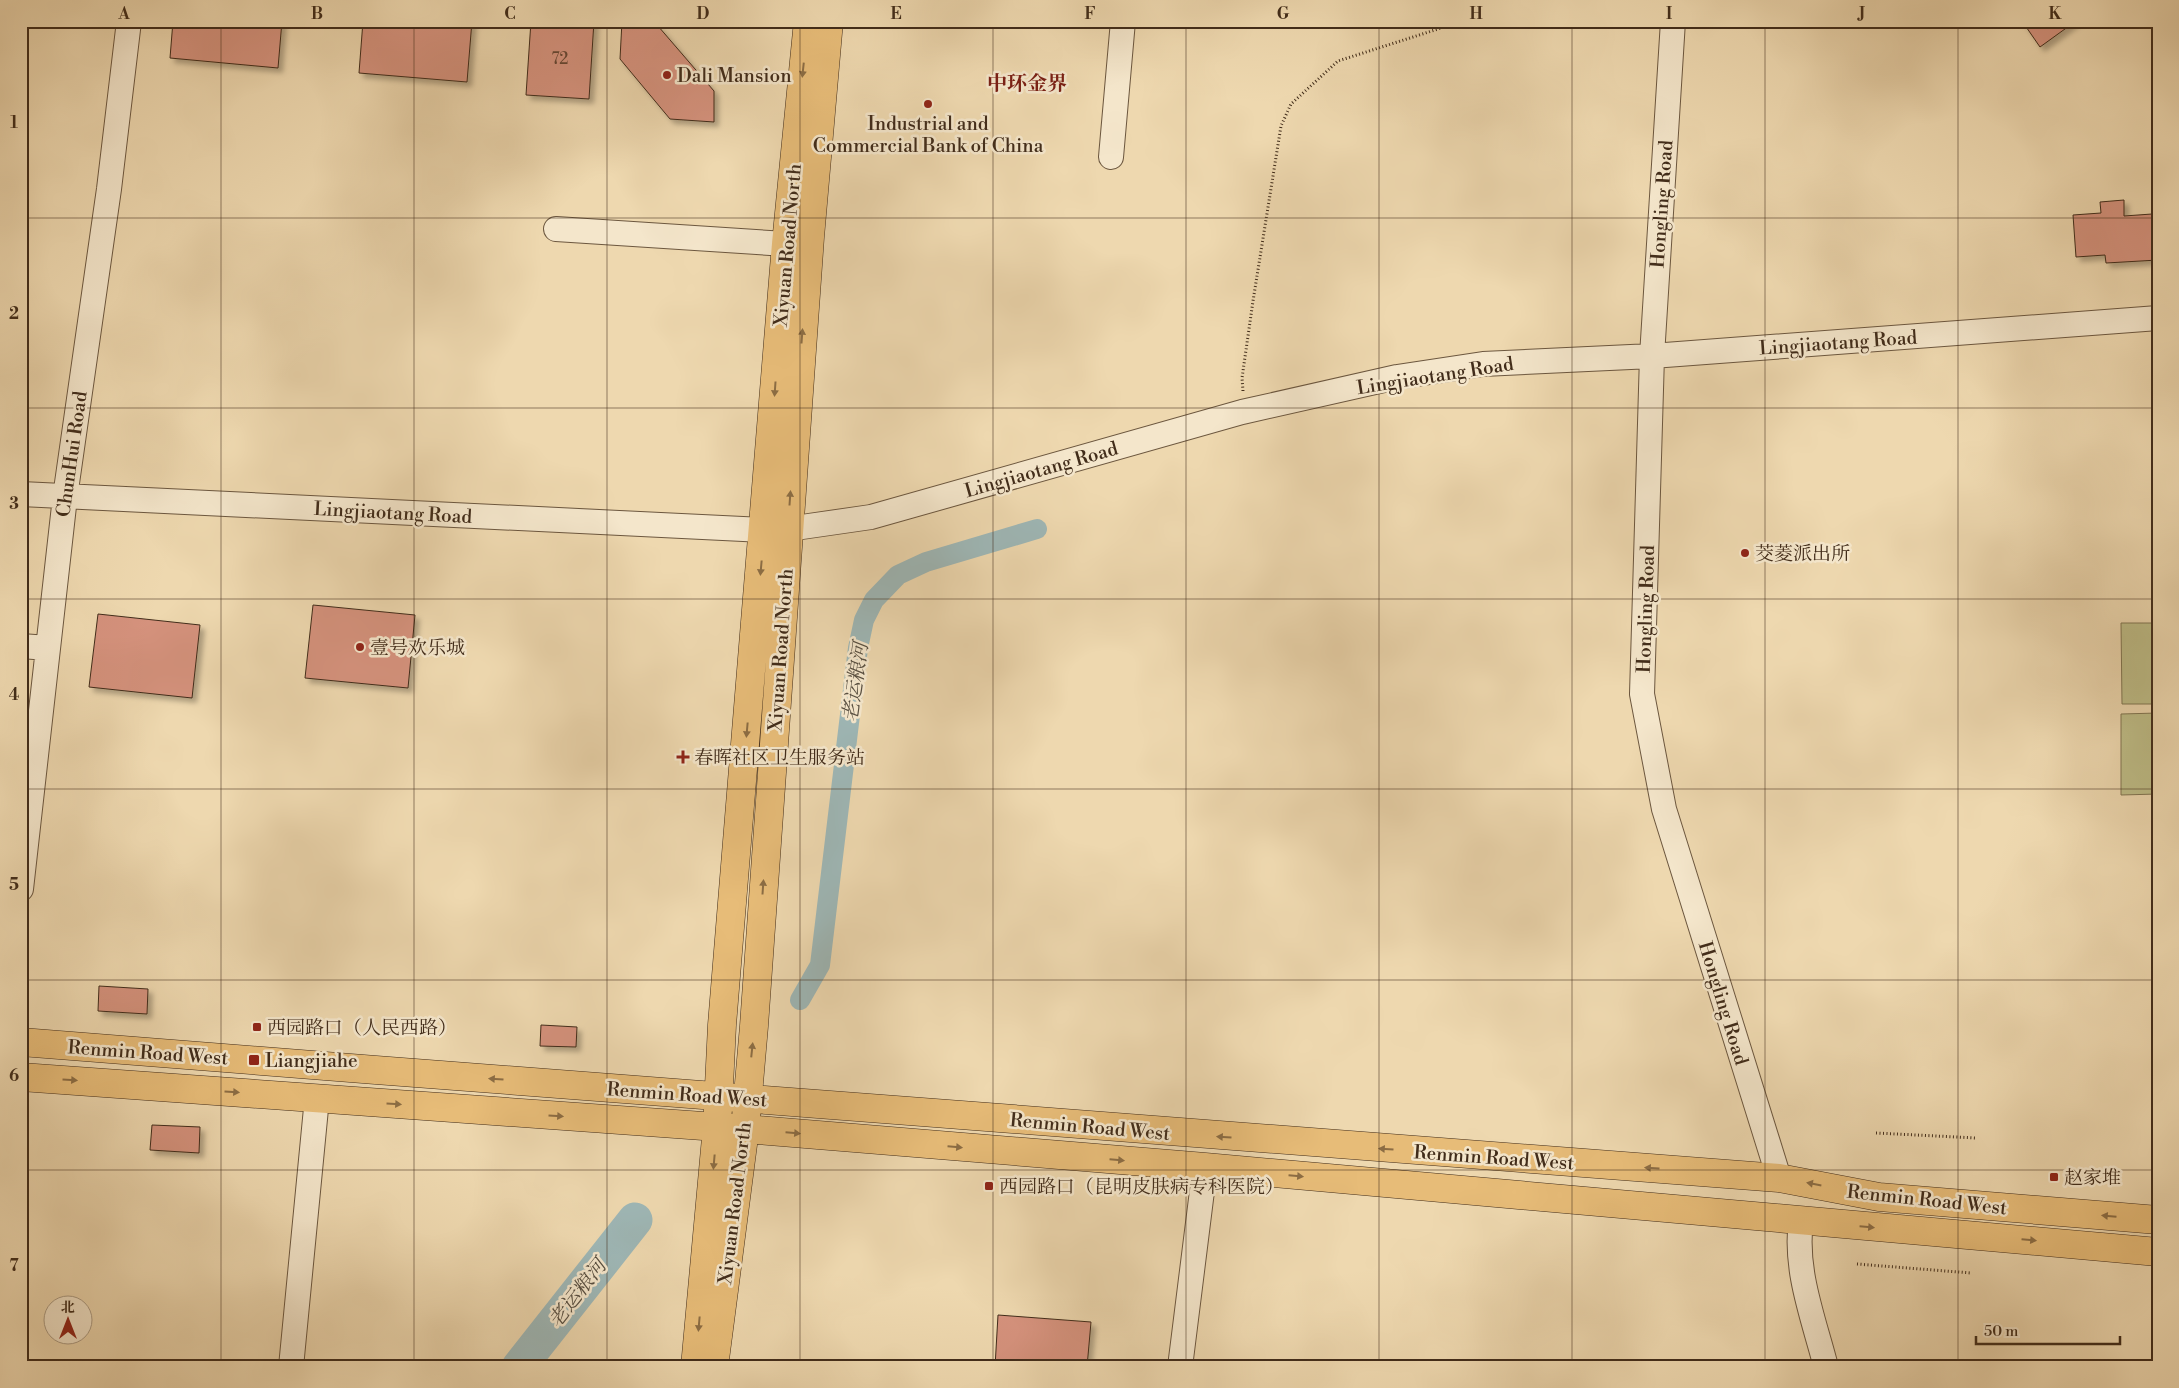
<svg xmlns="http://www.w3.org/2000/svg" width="2179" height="1388" viewBox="0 0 2179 1388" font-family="'Libre Bodoni','Noto Serif SC',serif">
  <defs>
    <filter id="shadow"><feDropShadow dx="4.5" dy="4.5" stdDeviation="2.5" flood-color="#0004"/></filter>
  </defs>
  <rect width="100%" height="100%" fill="#eed8af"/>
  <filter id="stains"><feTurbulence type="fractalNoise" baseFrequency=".004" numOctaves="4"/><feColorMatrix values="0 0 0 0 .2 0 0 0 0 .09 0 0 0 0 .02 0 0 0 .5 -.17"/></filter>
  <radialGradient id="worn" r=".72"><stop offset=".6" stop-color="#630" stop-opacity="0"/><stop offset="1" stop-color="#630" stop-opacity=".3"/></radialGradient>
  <path fill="#bebd87" stroke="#807450" d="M2121 623H2158V704H2122Z
    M2158 713V794L2121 795V714Z"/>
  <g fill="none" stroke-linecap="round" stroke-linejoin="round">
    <path stroke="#9eb7b6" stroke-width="20" d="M800 1000 820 965 858 648 864 620 874 600 898 575 926 562 1037 529"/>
    <path stroke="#9eb7b6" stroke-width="35" d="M519 1367 635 1220"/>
  </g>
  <path fill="#d5927d" stroke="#412c1a" filter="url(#shadow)" d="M173 21H282L278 68 170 58Z
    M363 21H472L467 82 359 73Z
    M531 21H594L589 99 526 95Z
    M622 21 658 26 714 91V122L670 119 620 59Z
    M2022 21H2076L2040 47Z
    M2124 200V216L2152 214V207H2158V260L2106 263 2105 255 2076 257 2073 215 2101 213 2100 202Z
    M313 605 415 615 408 688 305 678Z
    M98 614 200 625 192 698 89 687Z
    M99 986 148 989 147 1014 98 1011Z
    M541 1025 577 1027 576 1047 540 1046Z
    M152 1125 200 1127 199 1153 150 1150Z
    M998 1315 1091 1322 1087 1367H995Z"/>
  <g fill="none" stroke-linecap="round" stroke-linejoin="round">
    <g stroke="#6c573f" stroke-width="26">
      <path id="minor" d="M1673 21 1652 356 1642 694 1664 809 1779 1178
        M1111 157 1123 21
        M556 229 786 244
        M21 494 764 530
        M788 529 871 517 1242 412 1397 377 1483 364 1652 356 2158 318
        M21 646 48 648
        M21 889 65 497 109 189 129 21
        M1801 1221C1794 1270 1814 1320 1826 1367
        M291 1367 317 1098
        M1180 1367 1205 1167"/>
    </g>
    <g stroke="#412c1a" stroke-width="29">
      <path id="major" d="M21 1042C607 1088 1193 1135 1779 1178L1879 1197 2158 1220
        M21 1077 745 1129 1205 1167 2158 1252
        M695 1367 717 1127 722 1025 786 244 808 21
        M714 1367 745 1129 754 1026 810 237 829 21"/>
    </g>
    <path stroke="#412c1a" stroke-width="3" stroke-dasharray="1 2.5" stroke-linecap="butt" d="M1243 391 1242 378 1253 301 1281 126 1291 104 1338 61 1463 21
      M1876 1133 1976 1138
      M1857 1264 1971 1273"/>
    <use href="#minor" stroke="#f4e6cb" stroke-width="24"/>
    <use href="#major" stroke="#e7bc78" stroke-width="28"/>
  </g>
  <defs><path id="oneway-solid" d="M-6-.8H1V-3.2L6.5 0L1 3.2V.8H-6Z" transform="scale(1.25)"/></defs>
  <g fill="#8c6d44">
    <use href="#oneway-solid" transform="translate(803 70) rotate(96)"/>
    <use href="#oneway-solid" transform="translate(802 336) rotate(-86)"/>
    <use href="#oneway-solid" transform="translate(775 389) rotate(94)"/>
    <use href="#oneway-solid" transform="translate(790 498) rotate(-86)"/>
    <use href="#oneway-solid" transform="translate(761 568) rotate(95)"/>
    <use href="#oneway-solid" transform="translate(747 730) rotate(95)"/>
    <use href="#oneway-solid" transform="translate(763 887) rotate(-86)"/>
    <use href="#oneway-solid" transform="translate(752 1050) rotate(-84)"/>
    <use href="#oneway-solid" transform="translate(496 1079) rotate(-176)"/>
    <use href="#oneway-solid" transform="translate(70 1080) rotate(4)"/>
    <use href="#oneway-solid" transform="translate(232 1092) rotate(4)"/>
    <use href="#oneway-solid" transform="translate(394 1104) rotate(4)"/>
    <use href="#oneway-solid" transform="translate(556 1116) rotate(4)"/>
    <use href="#oneway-solid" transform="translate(793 1133) rotate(5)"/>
    <use href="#oneway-solid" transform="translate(1224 1137) rotate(-176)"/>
    <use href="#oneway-solid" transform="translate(955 1147) rotate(5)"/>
    <use href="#oneway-solid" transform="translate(1386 1149) rotate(-176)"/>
    <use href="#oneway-solid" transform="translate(1117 1160) rotate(5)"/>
    <use href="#oneway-solid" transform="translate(714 1162) rotate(95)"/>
    <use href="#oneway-solid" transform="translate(1652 1168) rotate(-176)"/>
    <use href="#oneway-solid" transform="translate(1296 1176) rotate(5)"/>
    <use href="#oneway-solid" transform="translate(1814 1184) rotate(-169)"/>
    <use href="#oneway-solid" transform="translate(2109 1216) rotate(-175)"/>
    <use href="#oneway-solid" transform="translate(1867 1227) rotate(5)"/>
    <use href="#oneway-solid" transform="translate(2029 1240) rotate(5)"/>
    <use href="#oneway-solid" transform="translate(699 1324) rotate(95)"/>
  </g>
  <path fill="none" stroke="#412c1a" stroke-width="1" stroke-opacity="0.55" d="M221 21V1367M414 21V1367M607 21V1367M800 21V1367M993 21V1367M1186 21V1367M1379 21V1367M1572 21V1367M1765 21V1367M1958 21V1367M21 218H2158M21 408H2158M21 599H2158M21 789H2158M21 980H2158M21 1170H2158"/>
  <g fill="#8f2418" stroke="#f4e6cb" stroke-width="2">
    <circle cx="667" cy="75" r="5"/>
    <circle cx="928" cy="104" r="5"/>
    <circle cx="1745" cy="553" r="5"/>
    <circle cx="360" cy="647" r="5"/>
    <path d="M680.5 749.5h5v5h5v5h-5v5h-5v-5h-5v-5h5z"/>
    <rect x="252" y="1022" width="10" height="10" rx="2.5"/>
    <rect x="248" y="1054" width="12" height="12" rx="2.5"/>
    <rect x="2049" y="1172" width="10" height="10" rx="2.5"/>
    <rect x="984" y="1181" width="10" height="10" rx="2.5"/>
  </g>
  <g text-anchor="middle" stroke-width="5" stroke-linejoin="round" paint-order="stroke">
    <g font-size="16" fill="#664633">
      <text x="560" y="64">72</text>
    </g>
    <g font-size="19" fill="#412c1a" stroke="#f4e6cb" text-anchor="start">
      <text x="677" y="82">Dali Mansion</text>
      <text x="928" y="130" text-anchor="middle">Industrial and<tspan x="928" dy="22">Commercial Bank of China</tspan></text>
      <text x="1755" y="560">茭菱派出所</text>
      <text x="370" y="654">壹号欢乐城</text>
      <text x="694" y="764">春晖社区卫生服务站</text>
      <text x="267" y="1034">西园路口（人民西路）</text>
      <text x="265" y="1067">Liangjiahe</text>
      <text x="2064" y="1184">赵家堆</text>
      <text x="999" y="1193">西园路口（昆明皮肤病专科医院）</text>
    </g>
    <g font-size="19" fill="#412c1a" stroke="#f4e6cb">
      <text transform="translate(1661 204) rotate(-86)" y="7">Hongling Road</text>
      <text transform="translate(787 245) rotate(-85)" y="7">Xiyuan Road North</text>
      <text transform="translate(1838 342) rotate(-4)" y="7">Lingjiaotang Road</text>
      <text transform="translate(1435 375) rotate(-9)" y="7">Lingjiaotang Road</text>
      <text transform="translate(71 454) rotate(-82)" y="7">ChunHui Road</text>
      <text transform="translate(1041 469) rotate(-16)" y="7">Lingjiaotang Road</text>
      <text transform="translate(393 512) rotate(3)" y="7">Lingjiaotang Road</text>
      <text transform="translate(1645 609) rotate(-88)" y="7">Hongling Road</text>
      <text transform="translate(780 650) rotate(-86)" y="7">Xiyuan Road North</text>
      <text transform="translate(1724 1003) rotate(73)" y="7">Hongling Road</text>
      <text transform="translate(148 1052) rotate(4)" y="7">Renmin Road West</text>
      <text transform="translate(687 1094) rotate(4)" y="7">Renmin Road West</text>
      <text transform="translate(1090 1126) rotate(5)" y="7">Renmin Road West</text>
      <text transform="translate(1494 1157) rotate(4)" y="7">Renmin Road West</text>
      <text transform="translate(1927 1199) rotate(6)" y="7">Renmin Road West</text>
      <text transform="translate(734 1203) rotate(-83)" y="7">Xiyuan Road North</text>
    </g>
    <g font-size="20" font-weight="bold" fill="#7a1f14" stroke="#f4e6cb">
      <text x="1027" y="90">中环金界</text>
    </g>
    <g font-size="20" font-style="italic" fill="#584f41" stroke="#f4e6cb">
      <text transform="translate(855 682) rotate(-82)" y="7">老运粮河</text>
      <text transform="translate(577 1293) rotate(-52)" y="7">老运粮河</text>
    </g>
  </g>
  <rect width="2179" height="1388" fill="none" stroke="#eed8af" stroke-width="55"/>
  <g transform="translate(68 1320)"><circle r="24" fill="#f4e6cb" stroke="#ac9c84"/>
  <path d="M0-4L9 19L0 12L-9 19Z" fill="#8f2418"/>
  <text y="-8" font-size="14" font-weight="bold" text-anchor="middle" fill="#412c1a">北</text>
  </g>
  <path d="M1976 1336v8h144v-8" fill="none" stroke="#412c1a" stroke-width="2.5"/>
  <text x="1984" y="1336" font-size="15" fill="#412c1a" stroke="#f4e6cb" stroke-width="4" paint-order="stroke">50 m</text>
  <rect x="28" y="28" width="2124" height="1332" fill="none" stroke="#412c1a" stroke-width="2"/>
  <g font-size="16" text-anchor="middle" font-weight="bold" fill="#412c1a">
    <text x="124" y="19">A</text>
    <text x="317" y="19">B</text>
    <text x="510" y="19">C</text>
    <text x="703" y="19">D</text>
    <text x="896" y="19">E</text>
    <text x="1090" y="19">F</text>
    <text x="1283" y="19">G</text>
    <text x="1476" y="19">H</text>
    <text x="1669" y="19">I</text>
    <text x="1862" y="19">J</text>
    <text x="2055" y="19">K</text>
    <text x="14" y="128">1</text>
    <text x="14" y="319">2</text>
    <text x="14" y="509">3</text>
    <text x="14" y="700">4</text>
    <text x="14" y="890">5</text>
    <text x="14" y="1081">6</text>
    <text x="14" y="1271">7</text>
  </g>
  <rect width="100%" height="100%" filter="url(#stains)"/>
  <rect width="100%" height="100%" fill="url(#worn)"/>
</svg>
